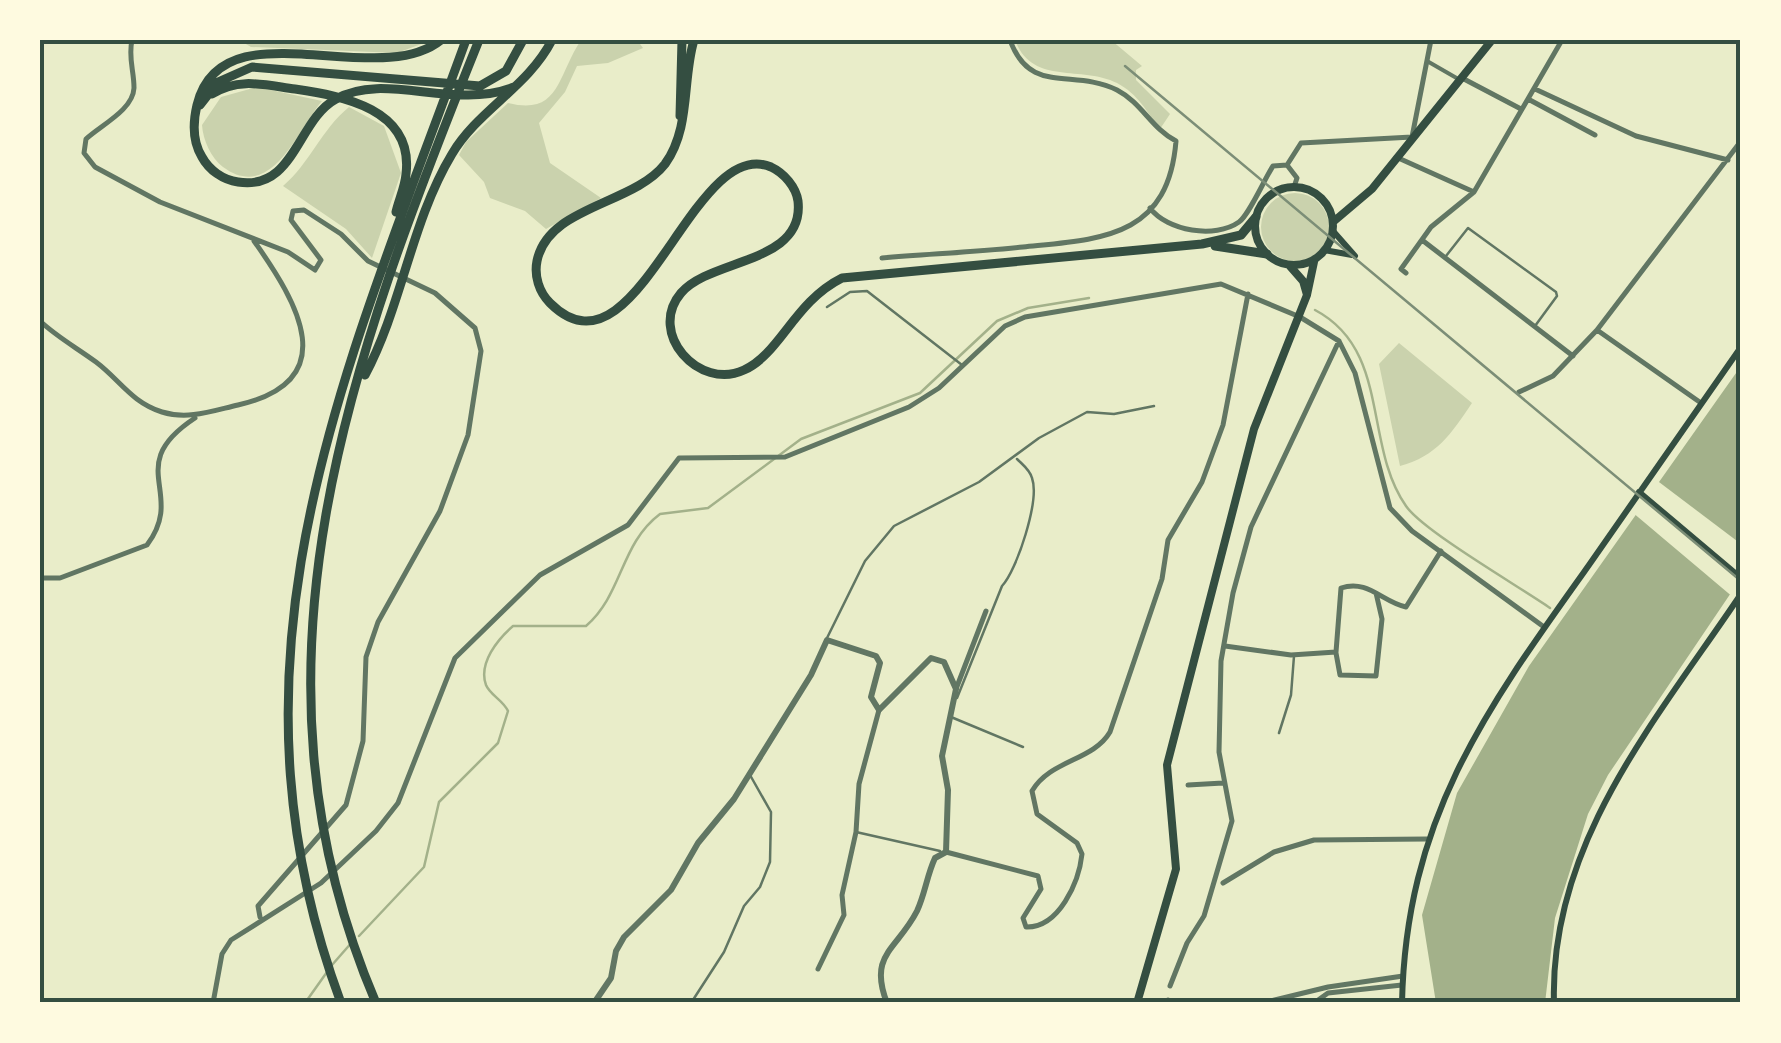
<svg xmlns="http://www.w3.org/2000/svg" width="1781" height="1043" viewBox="0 0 1781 1043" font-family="'Fira Sans Condensed',sans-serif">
  <rect width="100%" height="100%" fill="#e9edc9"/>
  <path fill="#cad2ad" d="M239 40H432L397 53 251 47Z
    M581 40H637L643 48 608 63 577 66 565 92 539 123 550 163 601 198 546 229 525 211 490 198 484 182 459 155 466 142 508 103C560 116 557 76 581 40Z
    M1015 40H1111L1142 66 1136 70V80L1170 114 1160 129C1147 112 1138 94 1117 83 1081 65 1032 86 1015 40Z
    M257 87 322 101C298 129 272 203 223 167 211 158 203 140 202 125L221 97Z
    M349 107 384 126 401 173 372 258 346 229 283 186C310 163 321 130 349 107Z
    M1261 227a34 34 0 1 1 68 0a34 34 0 1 1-68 0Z
    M1399 343 1472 403C1451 434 1437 456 1400 466L1379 364Z"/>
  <path fill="#a3b18a" d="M1741 366V578L1608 775 1588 814 1555 918 1545 1003H1436L1422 915 1457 793 1529 666Z"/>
  <path fill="#e9edc9" d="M1655 479 1741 544V587L1734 598 1632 512Z"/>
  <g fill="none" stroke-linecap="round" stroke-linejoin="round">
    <path stroke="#a3b18a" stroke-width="2.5" d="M1315 310C1391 350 1363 445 1406 506 1423 531 1520 587 1550 608
      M359 936 424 867 439 802 498 743 508 711C503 700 490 695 486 685 478 663 498 639 513 626H586C623 594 620 544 660 514L708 508 801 439 920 393 997 321 1028 308 1089 298
      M332 965 353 941
      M305 1003 327 972"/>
    <path stroke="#617663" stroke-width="2.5" d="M1446 256 1468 228 1556 292 1557 296 1535 326
      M827 307 850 292 867 291 962 365
      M827 638 865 561 894 526 979 482 1039 438 1087 412 1114 414 1154 406
      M957 698 1002 586C1017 570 1040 500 1032 478 1030 470 1023 465 1017 459
      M951 717 1023 747
      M1279 733 1291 695 1294 656
      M856 832 940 851
      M691 1003 724 952 744 906 760 887 770 862 771 812 750 775"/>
    <path stroke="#617663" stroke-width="4" d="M1427 61 1460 80"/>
    <path stroke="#617663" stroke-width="5" d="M132 40C128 58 134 70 134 88 133 110 101 125 86 139L84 153 95 167 160 202 288 252 315 270 321 260 291 220 293 211 304 210 341 234 368 261 435 293 475 328 481 351 468 435 440 511 378 622 366 657 363 741 346 805 258 906 260 917
      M1462 78 1521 109
      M1535 89 1636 136 1728 160
      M1528 99 1595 135
      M1396 157 1474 192
      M1287 165 1301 143 1412 137 1431 40
      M1287 165 1297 178 1294 187
      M1150 208C1167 231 1215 239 1239 222 1249 215 1265 178 1273 166L1287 165
      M1422 240 1573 356
      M882 258C929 254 976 252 1023 247 1100 239 1168 239 1176 141 1151 128 1142 103 1117 90 1073 68 1030 96 1010 40
      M1406 273 1401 269 1431 227 1474 192 1562 40
      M40 321C57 337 77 348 96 362 120 380 131 402 162 412 188 420 212 411 238 405 344 381 298 303 254 241
      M1597 330 1701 403
      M1519 392 1553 376 1597 330 1741 141
      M40 578H60L147 545C187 492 122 466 195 418
      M1225 646 1291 655 1336 652 1341 588C1368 579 1382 602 1406 607L1441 551
      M1336 653 1340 675 1376 676 1382 619 1376 593
      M956 689 986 611
      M1188 785 1223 783
      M946 852 1038 876 1041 889 1023 918 1026 927C1059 928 1079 882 1082 854L1077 843 1037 814 1032 791C1050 760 1093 761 1110 732L1162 579 1168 540 1202 482 1223 425 1248 294
      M1223 883 1274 852 1314 840 1427 839
      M818 969 844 915 842 895 856 832 859 784 879 710
      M1170 986 1187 943 1204 916 1232 821 1219 752 1221 661 1233 593 1251 527 1339 341
      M213 1003 222 954 231 940 321 883 376 831 398 803 455 658 540 575 628 525 679 458 785 457 909 407 939 388 1005 326 1025 317 1221 284 1300 317 1339 341 1355 373 1390 508 1412 531 1544 627
      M1168 1003V1000
      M1262 1003 1328 987 1403 976
      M1314 1003 1328 993 1402 985"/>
    <path stroke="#617663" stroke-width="6" d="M594 1003 611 978 616 951 624 937 671 890 698 843 734 799 811 675 827 640 876 656 880 663 871 697 879 710 931 658 944 662 956 689 942 756 948 790 946 852 935 858C927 875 925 894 917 911 897 950 868 954 887 1003"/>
    <path stroke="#344e41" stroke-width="6" d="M1333 231 1355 256
      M1324 250 1352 255
      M1639 492 1741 578
      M1402 1003C1406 818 1486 709 1589 565 1640 493 1690 419 1741 347
      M1554 1003C1549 843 1657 719 1741 594"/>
    <path stroke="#344e41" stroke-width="8" d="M1255 226a39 39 0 1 1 78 0a39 39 0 1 1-78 0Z
      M1333 222 1372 189 1492 40
      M1289 265 1303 281 1307 295 1314 262
      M1137 1003 1176 869 1167 765 1254 429 1307 295"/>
    <path stroke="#344e41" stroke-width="9" d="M441 40C377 92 222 4 197 105 193 122 192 141 202 157 209 170 223 180 238 182 295 191 297 120 336 99 385 71 453 111 514 87
      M694 40C682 80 691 128 665 164 633 205 548 206 537 261 534 276 539 292 550 303 637 390 692 133 771 167 784 173 796 187 798 201 805 264 711 258 681 293 647 333 699 391 744 370 780 354 794 302 842 278L1202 244 1241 235 1256 217
      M212 94C239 77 265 85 295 89 343 96 414 109 406 174 405 187 399 199 396 212
      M200 105 218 82 252 67 480 86 506 71 523 40
      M680 116 682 40
      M1215 246 1267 254
      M365 375C402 306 411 222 452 154 478 110 528 87 552 40
      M341 1003C211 653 347 368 466 40
      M376 1003C233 668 351 358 479 40"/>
    <path stroke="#7c8e77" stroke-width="2.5" d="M1125 66 1741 581"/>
  </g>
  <rect width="1781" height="1043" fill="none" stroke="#fefae0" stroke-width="85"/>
  <rect x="42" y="42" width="1696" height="958" fill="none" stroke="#344e41" stroke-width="4"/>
</svg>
